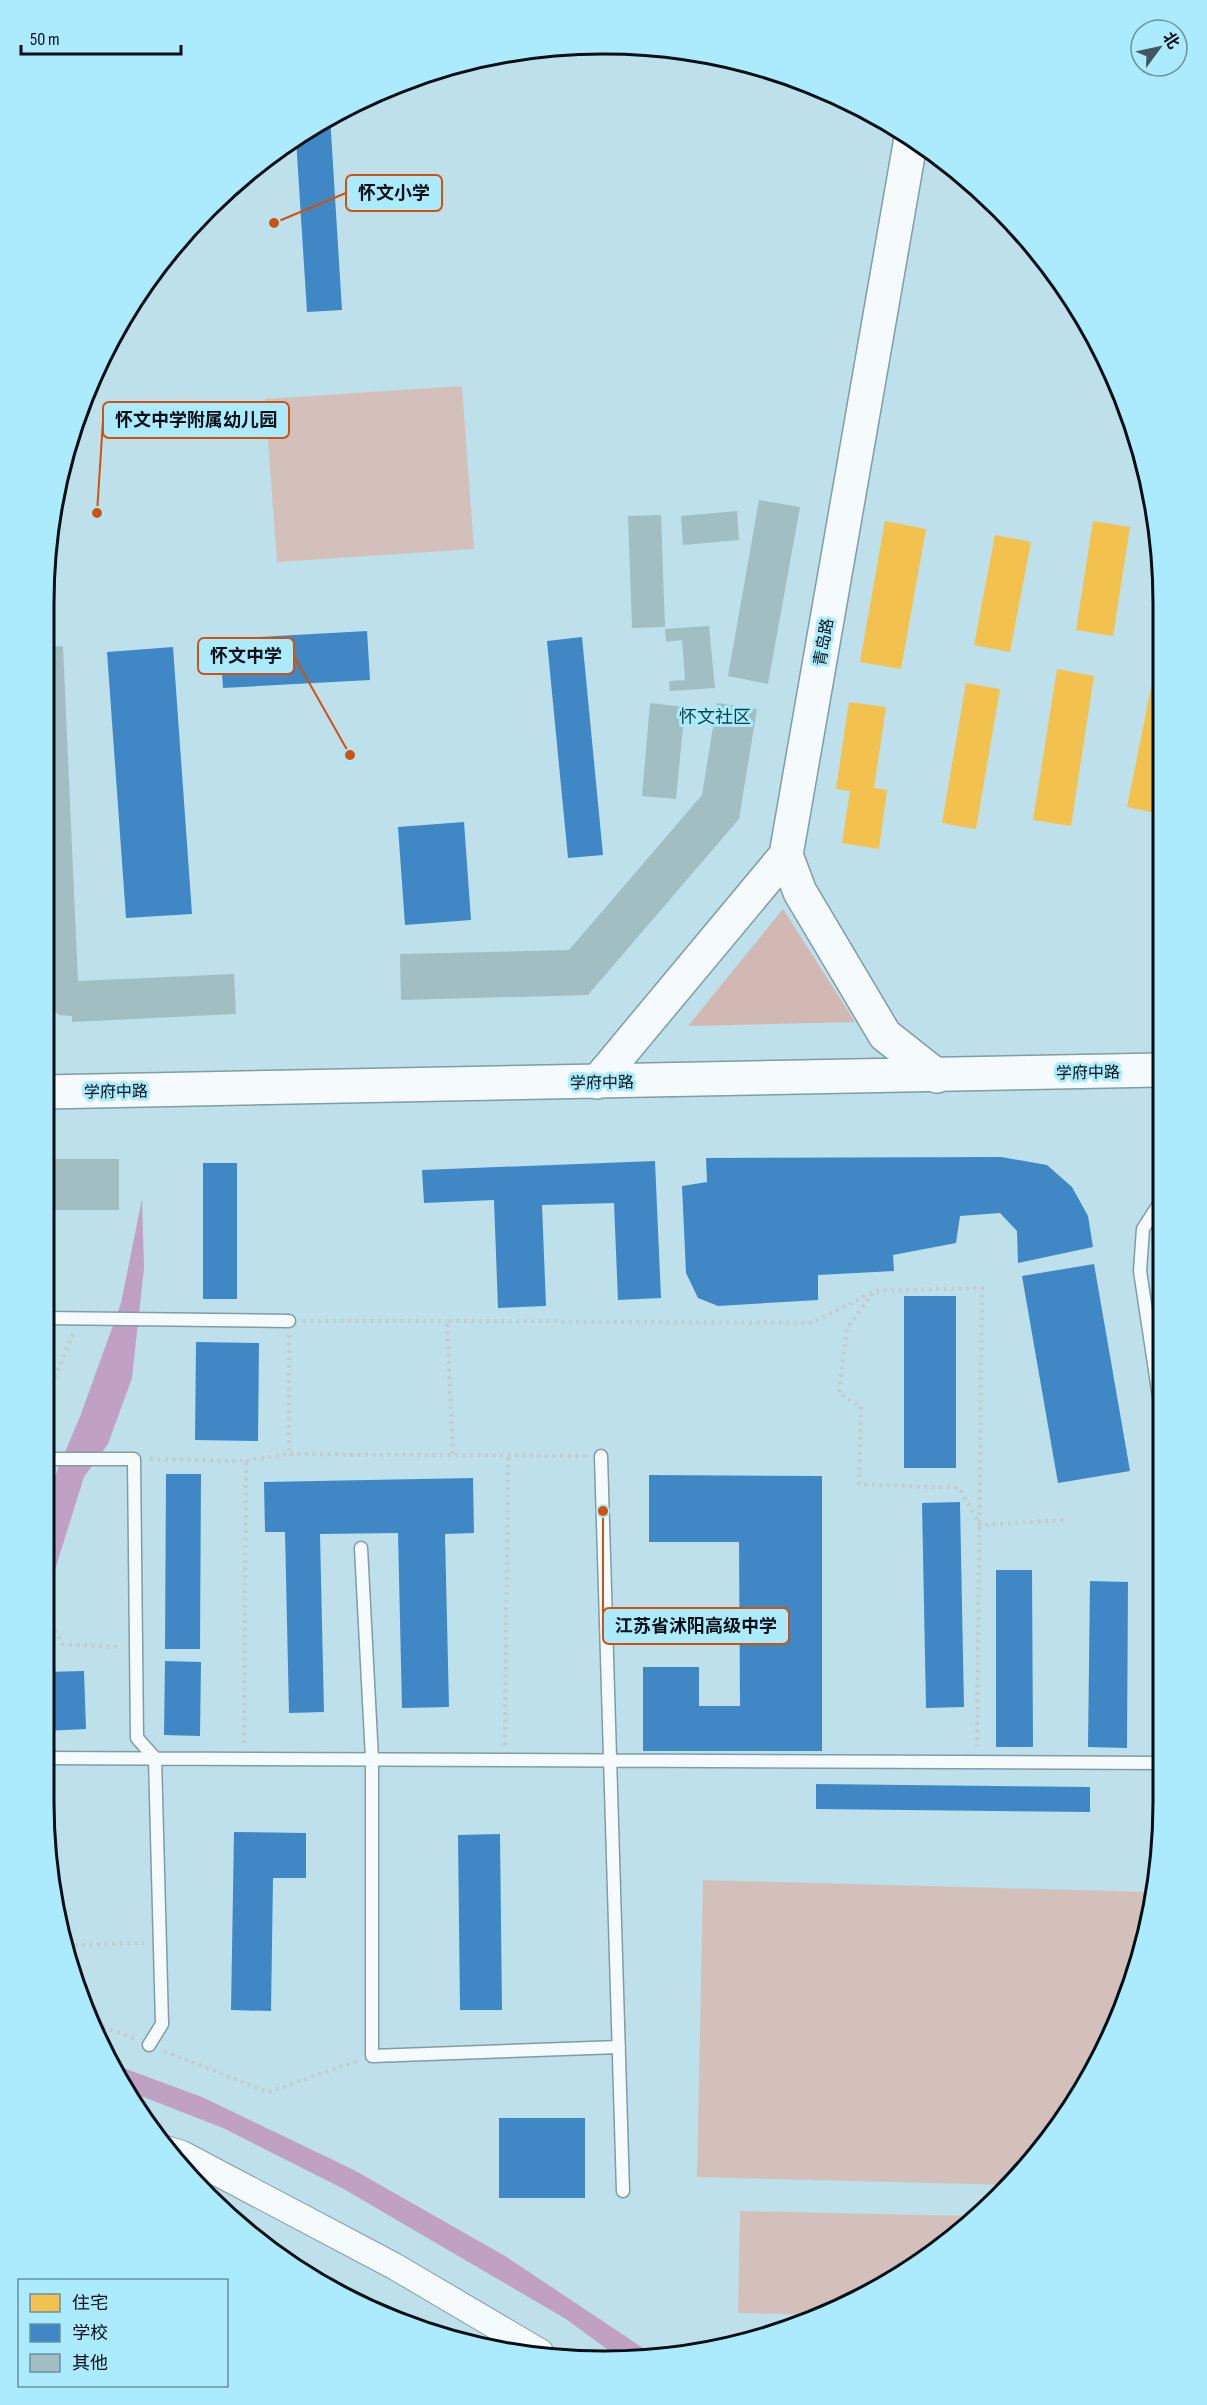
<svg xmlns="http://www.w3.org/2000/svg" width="1207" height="2405" viewBox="0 0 1207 2405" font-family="'Sofia Sans Condensed','Noto Sans SC',sans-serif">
  <rect width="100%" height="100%" fill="#bee0eb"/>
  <path fill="#d4c0bb" d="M462 386 474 549 277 562 265 399Z
    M703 1880 1153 1892 1145 1946 1106 2049 1009 2185 697 2177Z
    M740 2211 973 2216 851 2304 815 2315 738 2313Z"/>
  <path fill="#d2b8b2" d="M783 909 855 1022 688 1026Z"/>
  <path fill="#c1a1c3" d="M142 1199 144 1268 132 1378 108 1444 84 1477 44 1605V1493L49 1490 81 1414 121 1303Z
    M118 2066 202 2097 354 2170 505 2256 655 2356 615 2355 566 2319 342 2188 223 2128 133 2093Z"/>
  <path fill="#f2c14e" d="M885 521 926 529 901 669 860 662Z
    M1093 521 1130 527 1113 636 1076 630Z
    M995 535 1031 542 1010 652 974 645Z
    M1157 658H1159L1160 814 1127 807Z
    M1057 669 1094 676 1071 826 1033 820Z
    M966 683 1000 689 976 829 942 823Z
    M849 702 886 707 874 788 887 790 879 849 842 843 850 791 836 789Z"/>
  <path fill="#3f88c5" d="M330 116 342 310 307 312 296 139Z
    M367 631 370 680 223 688 220 639Z
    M582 637 603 855 568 858 547 641Z
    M173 647 192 914 126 918 107 652Z
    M464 822 471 920 405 925 398 827Z
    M1001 1157 1047 1165 1072 1187 1088 1216 1093 1247 1018 1263 1017 1231 1000 1213 960 1216 956 1243 893 1255 894 1271 818 1275V1300L718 1306 698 1298 686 1273 682 1186 707 1182 706 1158Z
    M655 1161 661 1298 618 1300 614 1203 542 1205 546 1306 498 1308 494 1200 424 1203 422 1170Z
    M203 1163H237V1299H203Z
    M1094 1264 1130 1471 1058 1483 1022 1276Z
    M904 1296H956V1468H904Z
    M196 1342 259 1343 258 1441 195 1440Z
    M166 1474H201L200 1649H165Z
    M649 1475 822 1476V1751H643V1667H699V1706H740L739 1542H649Z
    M473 1478 474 1533 445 1534 449 1707 402 1708 398 1533 320 1534 324 1712 289 1713 285 1532H265L264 1482Z
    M960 1502 964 1707 926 1708 922 1503Z
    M996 1570H1032L1033 1747H996Z
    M1090 1581 1128 1582 1127 1748 1088 1747Z
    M165 1661 201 1662 200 1736 164 1735Z
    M84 1671 86 1729 44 1731V1672Z
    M816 1784 1090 1787V1812L816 1809Z
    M234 1832 306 1833V1878H273L271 2011 231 2010Z
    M500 1834 502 2010H460L458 1835Z
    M499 2118H585V2198H499Z"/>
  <path fill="#a1bec3" d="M759 500 800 507 768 684 728 676Z
    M737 511 739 540 683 545 681 516Z
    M661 515 665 627 632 628 628 516Z
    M709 626 715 688 670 691 669 681 685 680 682 640 666 642 665 629Z
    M63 646 78 981 234 974 236 1014 72 1022V1016L59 1015 44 1003 45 647Z
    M650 703 685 707 676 799 642 796Z
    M717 703 757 709 739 819 588 995 401 1000 400 954 569 950 702 795Z
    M44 1159H119V1210H44Z"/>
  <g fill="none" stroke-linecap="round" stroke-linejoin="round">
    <g stroke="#809ca4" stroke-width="15">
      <path id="lane" d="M1161 1201 1143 1229 1140 1271 1161 1410
        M44 1318 289 1321
        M601 1456 623 2191
        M44 1459H134L137 1738 155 1758 162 2024 149 2045
        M361 1548 372 1759V2056L619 2047
        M44 1758 1162 1763"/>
    </g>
    <g stroke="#809ca4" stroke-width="28">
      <path id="street" d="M166 2149 182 2154 394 2266 540 2352"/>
    </g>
    <g stroke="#809ca4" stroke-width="36">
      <path id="secondary" d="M786 855 800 892 885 1035 937 1076
        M597 1082 786 855 911 138
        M44 1092 1160 1070"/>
    </g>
    <path stroke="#c3ccd0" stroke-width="4" stroke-dasharray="3 4.5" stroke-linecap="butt" d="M873 1293 847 1328 839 1393 861 1407 859 1484 959 1488 980 1525 1065 1520
      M303 1321H447
      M289 1335V1454L586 1456
      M44 1406 73 1333
      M453 1454 447 1321 812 1323 875 1291 982 1288 977 1746
      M150 1459 246 1461 244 1745
      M246 1461 289 1454
      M44 1621 51 1623 63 1644 120 1647
      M505 1745 508 1455
      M67 1945 144 1943
      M96 2024 135 2039
      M164 2051 268 2092 357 2061"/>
    <use href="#lane" stroke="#f5fafc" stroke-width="12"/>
    <use href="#street" stroke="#f5fafc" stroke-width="26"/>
    <use href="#secondary" stroke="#f5fafc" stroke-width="33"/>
  </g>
  <g text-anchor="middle" stroke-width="6" stroke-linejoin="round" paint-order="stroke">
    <g font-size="16" fill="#000e15" stroke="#acebfd">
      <text transform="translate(823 642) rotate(-80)" y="6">青岛路</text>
      <text transform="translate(1088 1072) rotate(-1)" y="6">学府中路</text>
      <text transform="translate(602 1082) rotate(-1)" y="6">学府中路</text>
      <text transform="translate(116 1091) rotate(-1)" y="6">学府中路</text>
    </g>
    <g font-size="18" fill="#0a3e49" stroke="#acebfd">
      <text x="715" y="723">怀文社区</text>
    </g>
  </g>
  <path d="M0 0H1207V2405H0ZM603 54H604A549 549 0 0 1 1153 603V1802A549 549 0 0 1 604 2351H603A549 549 0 0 1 54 1802V603A549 549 0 0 1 603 54Z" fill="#acebfd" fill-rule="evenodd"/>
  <path fill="none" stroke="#000e15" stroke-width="3" d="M603 54H604A549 549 0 0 1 1153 603V1802A549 549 0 0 1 604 2351H603A549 549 0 0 1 54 1802V603A549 549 0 0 1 603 54Z"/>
  <path fill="none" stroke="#d1520d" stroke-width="2" d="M274 223L346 193M97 513L103 420M350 755L294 656M603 1511L603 1626"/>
  <g fill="#d1520d" stroke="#acebfd" stroke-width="2">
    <circle cx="274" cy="223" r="6"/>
    <circle cx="97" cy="513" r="6"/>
    <circle cx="350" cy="755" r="6"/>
    <circle cx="603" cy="1511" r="6"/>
  </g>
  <g fill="#acebfd" stroke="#d1520d" stroke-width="2">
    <rect x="346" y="175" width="96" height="36" rx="6"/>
    <rect x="103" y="402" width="186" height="36" rx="6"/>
    <rect x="198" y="638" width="96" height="36" rx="6"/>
    <rect x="603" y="1608" width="186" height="36" rx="6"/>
  </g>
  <g font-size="18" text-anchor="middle" font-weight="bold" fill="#000e15">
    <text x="394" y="199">怀文小学</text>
    <text x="196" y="426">怀文中学附属幼儿园</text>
    <text x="246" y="662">怀文中学</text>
    <text x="696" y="1632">江苏省沭阳高级中学</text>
  </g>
  <rect x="18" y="2279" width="210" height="108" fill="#acebfd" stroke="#6793a0" stroke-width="1.5"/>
  <rect x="30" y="2294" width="30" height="18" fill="#f2c14e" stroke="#6793a0" stroke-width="1.5"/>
  <text x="72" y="2309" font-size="18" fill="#000e15">住宅</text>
  <rect x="30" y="2324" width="30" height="18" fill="#3f88c5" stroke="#6793a0" stroke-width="1.5"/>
  <text x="72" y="2339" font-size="18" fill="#000e15">学校</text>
  <rect x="30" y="2354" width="30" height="18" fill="#a1bec3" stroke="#6793a0" stroke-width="1.5"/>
  <text x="72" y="2369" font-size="18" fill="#000e15">其他</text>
  <g transform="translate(1159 48) rotate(57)"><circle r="28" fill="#acebfd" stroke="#6793a0" stroke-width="1.5"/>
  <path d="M0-4.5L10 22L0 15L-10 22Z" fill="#425860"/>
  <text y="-9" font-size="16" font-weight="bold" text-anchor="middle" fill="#000e15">北</text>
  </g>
  <path d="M21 45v9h160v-9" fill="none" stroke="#000e15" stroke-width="3"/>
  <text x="30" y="45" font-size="18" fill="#000e15" stroke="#acebfd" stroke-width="4.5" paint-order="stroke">50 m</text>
</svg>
